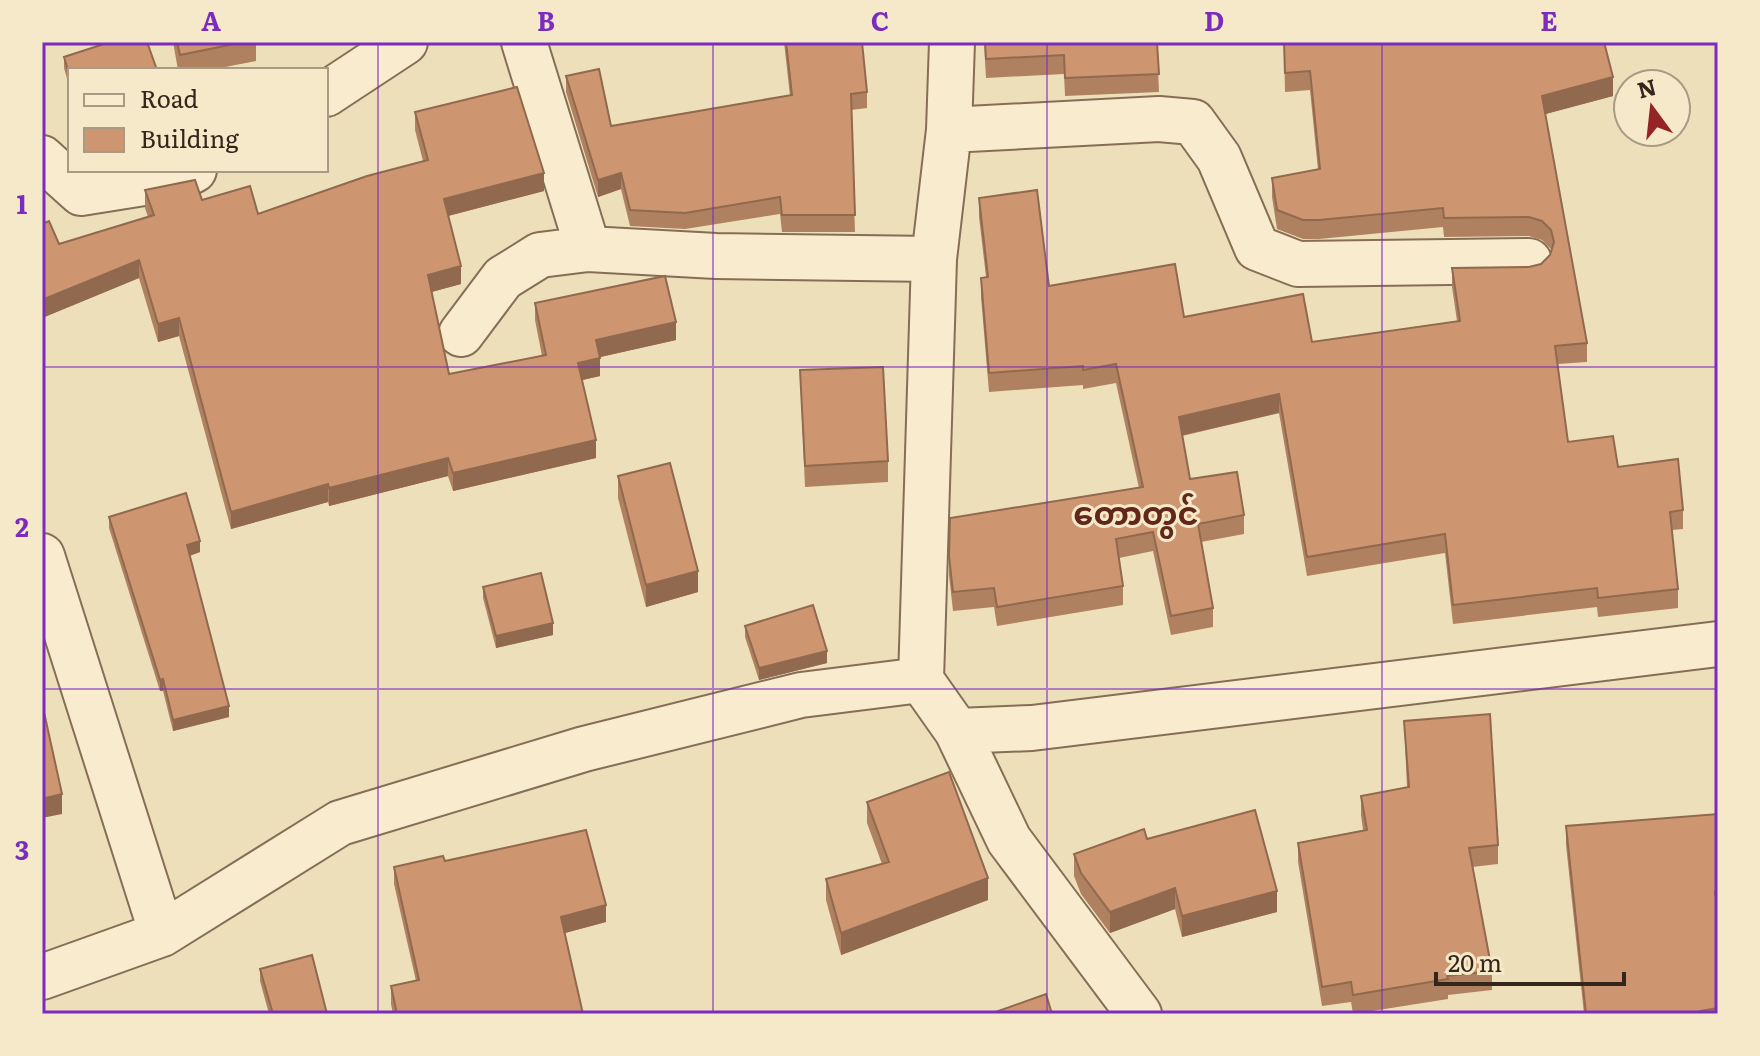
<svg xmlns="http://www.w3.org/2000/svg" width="1760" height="1056" viewBox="0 0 1760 1056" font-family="Literata,'Noto Sans Myanmar',serif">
  <rect width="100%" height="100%" fill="#eedfbb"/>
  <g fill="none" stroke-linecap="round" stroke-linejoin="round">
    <g stroke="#856e55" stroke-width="48">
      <path id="minor" d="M524 42 588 249
        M326 94 405 42
        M949 130 1159 119 1193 122 1219 158 1257 248 1298 264 1529 261
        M42 158 81 193 181 177 194 170
        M461 334 503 278 540 255 588 249 716 256 934 259
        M42 556 162 934
        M921 680 934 259 949 130 952 42
        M957 731 1009 840 1139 1014
        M42 977 162 934 340 823 584 749 801 695 921 680 957 731 1032 728 1718 644"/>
    </g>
    <use href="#minor" stroke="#f9ecce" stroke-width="44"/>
  </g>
  <path fill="#b08160" d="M173 42H256V61L210 70H178Z
    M784 42H862L867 92V108L851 110 855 232H782L780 214 685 229 630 226 621 189 598 197 566 92V76L611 126 790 96Z
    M984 42H1157L1159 92 1065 96 1064 74 986 78Z
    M1284 42 1613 96 1545 114 1587 343V362L1558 364 1568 442 1618 467 1683 510V529L1672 530 1678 589V608L1598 617 1597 607 1453 624 1445 553 1307 576 1279 413 1182 436 1190 479 1244 515V534L1201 542 1213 608V627L1171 635 1153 551 1119 558 1123 586V605L997 626 994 607 953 611 949 575 950 518 1139 488 1116 383 1083 389V385L989 392 981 297V278L986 277 979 217V198L1049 286 1184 317 1312 342 1457 321 1452 287V268L1529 267 1541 264 1550 255 1551 249 1542 240 1529 236 1444 237 1443 227 1319 239H1303L1277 229 1272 197V178L1318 170 1310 90 1285 92Z
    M64 57 70 70V89L64 68Z
    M415 112 544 191 448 216 461 284 431 292 449 374 542 356 535 320V303L676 340 600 357V376L582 380 596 458 453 491 448 476 329 506 328 502 231 529 179 336 158 342 139 278 42 318V224L59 244 148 217 145 208V190L202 200 258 214 423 161 415 130Z
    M800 370 888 461V482L805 487Z
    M618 476 698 592 646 607 618 498Z
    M109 517 200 552 190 556 229 717 173 731 163 691H160L109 528Z
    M483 587 553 635 496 648 483 598Z
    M745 626 827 663 759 680 745 637Z
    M1404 721 1498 845V864L1472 867 1492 971V990L1448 995V999L1353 1014 1351 1002 1322 1006 1298 862V843L1363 830 1361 815V796L1407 787Z
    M867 802 988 900 841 955 826 900V879L882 864 867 823Z
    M1718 814V1014H1584L1566 845V826Z
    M1074 854 1277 912 1182 937 1175 909 1110 933 1081 894 1074 876Z
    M445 861 606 922 565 933 583 1014H393L391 1004V986L416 981 394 884V867Z
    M260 969 327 1014H269L260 981Z"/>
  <path fill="#90694e" d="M1613 77V96L1542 115V96Z
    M544 173V191L444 217V199Z
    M621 173V189L598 197V180Z
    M139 260V278L42 318V300Z
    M461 266V284L428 293V275Z
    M179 318V336L158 342V324Z
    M676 322V340L596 358V340Z
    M600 358V376L578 381V363Z
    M1279 394V413L1179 436V417Z
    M596 440V458L453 491V473Z
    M448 458V476L329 506V488Z
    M328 484V502L231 529V512Z
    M200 541V552L187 556V545Z
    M698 571V592L646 607V585Z
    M553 623V635L496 648V636Z
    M827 651V663L759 680V668Z
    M163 679V691H160V680Z
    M229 706V717L173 731V720Z
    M62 794V814L42 818V799Z
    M988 878V900L841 955V933Z
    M1175 888V909L1110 933V912Z
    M1277 891V912L1182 937V916Z
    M606 905V922L561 934V917Z"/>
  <path fill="#cd9670" stroke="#90694e" stroke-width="2" d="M110 42H147L157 70H70V77L64 57Z
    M177 42H244L180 55Z
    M786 42H862L867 92 851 94 855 215H782L780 197 685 213 630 210 621 173 598 180 566 76 599 69 611 126 792 95Z
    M985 42H1157L1159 74 1065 78 1064 55 986 59Z
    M1284 42H1604L1613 77 1542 96 1587 343 1555 346 1568 442 1613 436 1618 467 1678 459 1683 510 1670 512 1678 589 1598 598 1597 588 1453 605 1445 534 1307 557 1279 394 1179 417 1190 479 1237 472 1244 515 1198 524 1213 608 1171 616 1153 532 1116 539 1123 586 997 607 994 588 953 592 949 556 950 518 1143 487 1116 364 1083 370V366L989 373 981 278 988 277 979 198 1037 190 1049 286 1175 264 1184 317 1303 294 1312 342 1460 321 1452 268 1529 267 1541 264 1550 255 1554 242 1551 230 1542 221 1529 217 1444 218 1443 208 1319 220H1303L1277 210 1272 178 1320 169 1310 71 1285 73Z
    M517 87 544 173 444 199 461 266 428 275 449 374 546 355 535 303 665 276 676 322 596 340 600 358 578 363 596 440 453 473 448 458 329 488 328 484 231 512 179 318 158 324 139 260 42 300V224L49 221 59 244 154 215 145 190 195 180 202 200 250 186 258 214 367 176 428 160 415 112Z
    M883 367 888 461 805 466 800 370Z
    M670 463 698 571 646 585 618 476Z
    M186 493 200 541 187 545 229 706 173 720 163 679 160 680 109 517Z
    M541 573 553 623 496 636 483 587Z
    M813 605 827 651 759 668 745 626Z
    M1716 691H1718V717Z
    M42 703 62 794 42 799Z
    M1490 714 1498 845 1469 848 1492 971 1447 976 1448 979 1353 995 1351 982 1322 987 1298 843 1367 830 1361 796 1409 787 1404 721Z
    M949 772 988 878 841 933 826 879 889 862 867 802Z
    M1255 810 1277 891 1182 916 1175 888 1110 912 1081 873 1074 854 1144 829 1147 839Z
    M1718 814V891L1715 892 1718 911V1008L1700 1011V1014H1586L1566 826Z
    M586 830 606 905 561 917 583 1014H397L391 986 419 980 394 867 443 856 445 861Z
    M312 955 327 1014H273L260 969Z
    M1046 994 1052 1014H990Z"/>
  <path fill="none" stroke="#7b2cbf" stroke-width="2" stroke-opacity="0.55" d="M378 42V1014M713 42V1014M1047 42V1014M1382 42V1014M42 367H1718M42 689H1718"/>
  <g text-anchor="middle" stroke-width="6" stroke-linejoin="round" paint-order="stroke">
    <g font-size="32" font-weight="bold" fill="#612819" stroke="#f5e9ca">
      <text x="1136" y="525">တောတွင်</text>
    </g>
  </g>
  <rect width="1760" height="1056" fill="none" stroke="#f5e9ca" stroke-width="88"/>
  <rect x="68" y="68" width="260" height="104" fill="#f5e9ca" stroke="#a89b84" stroke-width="2"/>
  <rect x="84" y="94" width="40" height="12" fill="#f9ecce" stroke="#a89b84" stroke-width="2"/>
  <text x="140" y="108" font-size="24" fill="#34261a">Road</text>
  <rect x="84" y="128" width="40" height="24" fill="#cd9670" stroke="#a89b84" stroke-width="2"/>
  <text x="140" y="148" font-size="24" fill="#34261a">Building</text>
  <g transform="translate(1652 108) rotate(345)"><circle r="38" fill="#f5e9ca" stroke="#a89b84" stroke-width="2"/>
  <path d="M0-6L14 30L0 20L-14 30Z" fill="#952425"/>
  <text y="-12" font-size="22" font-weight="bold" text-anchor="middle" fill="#34261a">N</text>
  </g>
  <path d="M1436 972v12h188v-12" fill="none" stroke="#34261a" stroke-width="4"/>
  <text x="1448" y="972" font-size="24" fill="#34261a" stroke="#f5e9ca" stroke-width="6" paint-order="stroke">20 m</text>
  <rect x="44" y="44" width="1672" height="968" fill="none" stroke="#7b2cbf" stroke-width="3"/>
  <g font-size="26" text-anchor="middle" font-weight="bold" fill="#7b2cbf">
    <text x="211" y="31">A</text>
    <text x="546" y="31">B</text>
    <text x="880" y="31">C</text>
    <text x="1214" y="31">D</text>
    <text x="1549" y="31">E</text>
    <text x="22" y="214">1</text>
    <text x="22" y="537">2</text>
    <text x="22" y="860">3</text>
  </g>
</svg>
